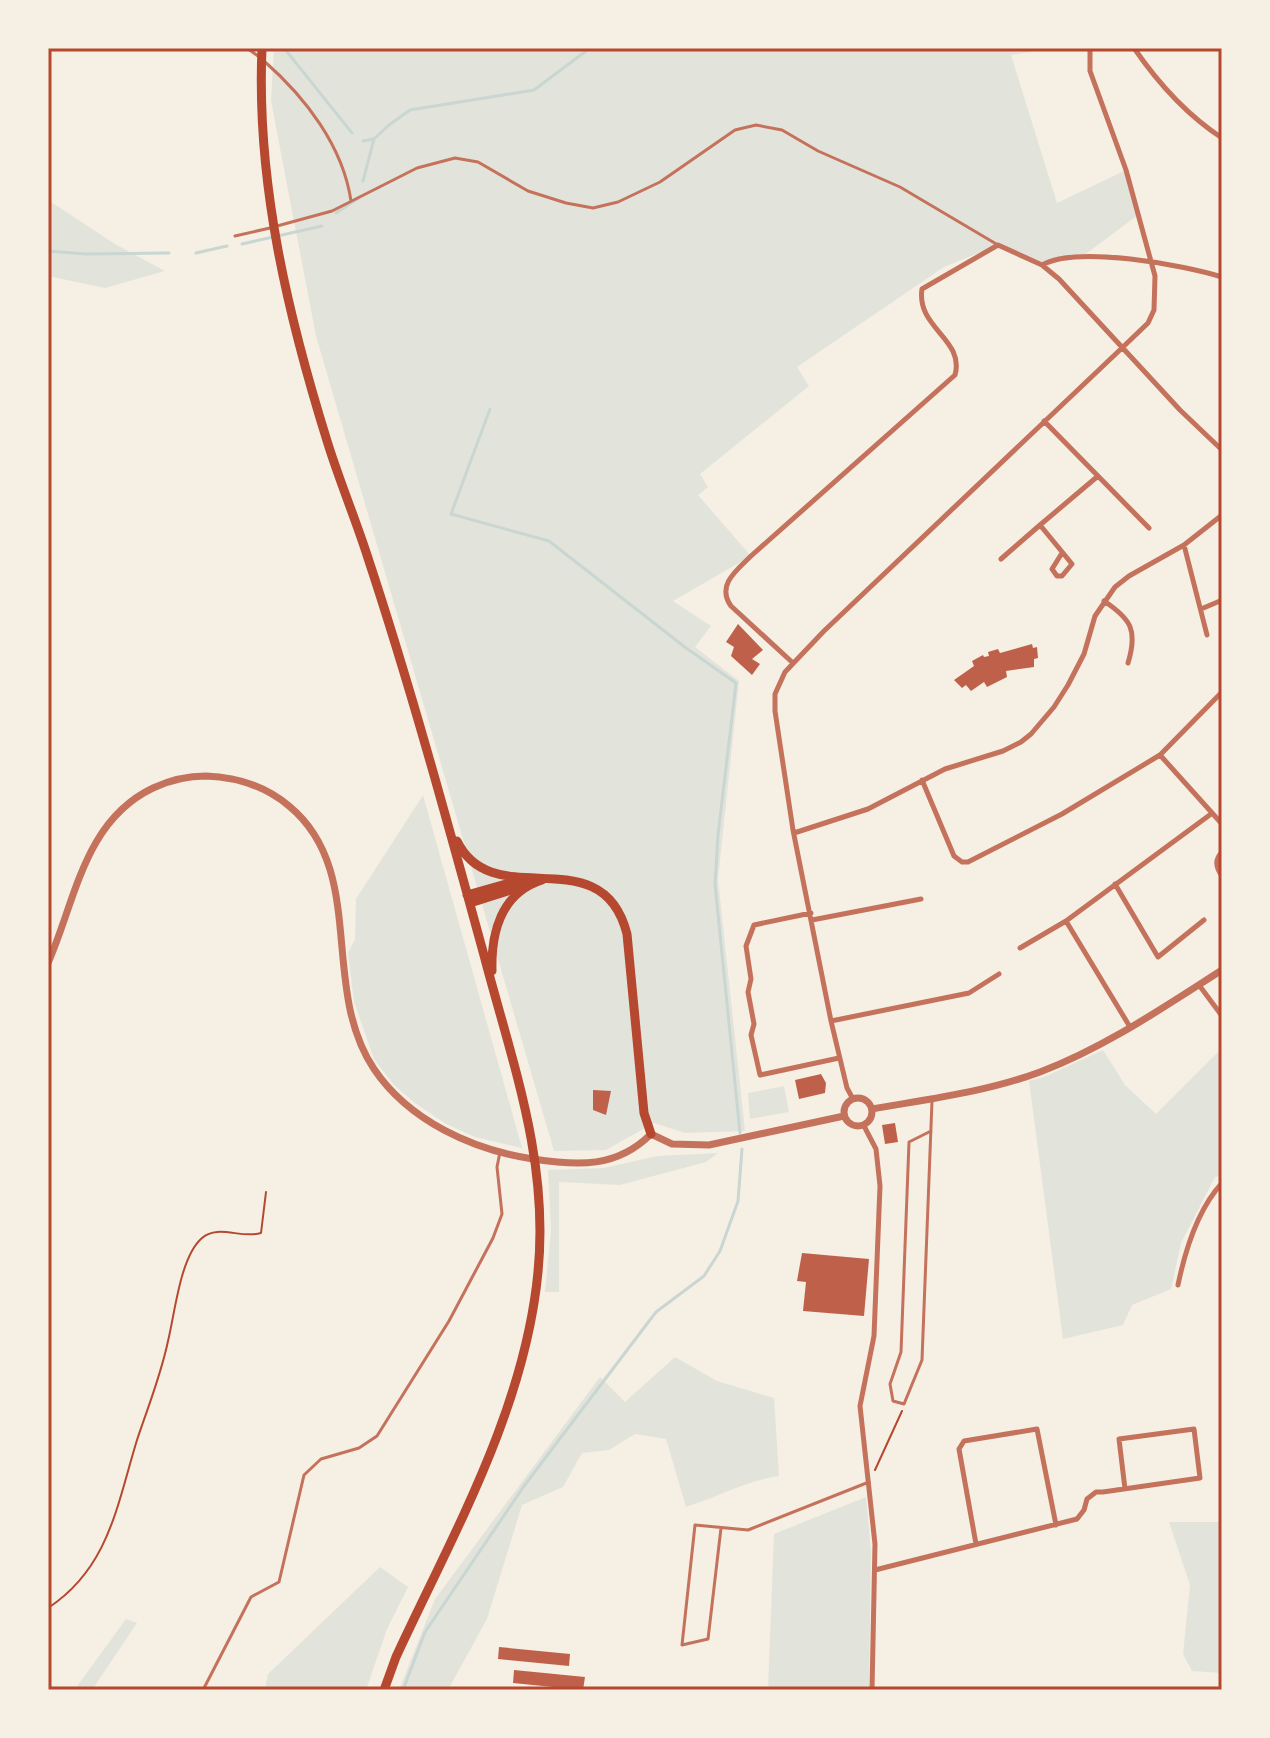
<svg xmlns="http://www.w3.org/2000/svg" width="1270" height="1738" viewBox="0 0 1270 1738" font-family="Spectral,serif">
  <rect width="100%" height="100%" fill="#f6efe4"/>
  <path fill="#e2e4dc" d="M274 48H1090L1049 49 1011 55 1057 203 1126 170 1138 215 1083 256 1042 265 998 245 944 267 797 367 809 386 700 474 708 487 698 495 751 556 673 601 711 626 695 647 739 681 718 879 745 1131 685 1133 654 1123 606 1150 554 1151 316 336 271 101Z
    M48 200 115 244 165 271 105 288 48 276Z
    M423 795 522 1148 475 1137 446 1124 415 1103 394 1085 374 1059 354 1002 348 953 355 939 356 899Z
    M1222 1048V1175L1215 1177 1181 1243 1171 1289 1132 1305 1123 1325 1063 1339 1029 1081 1044 1077 1103 1050 1125 1085 1156 1114Z
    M784 1086 789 1112 750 1119 748 1093Z
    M718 1153 706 1162 620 1185 559 1182V1292H545L551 1230 548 1170 604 1168 657 1156Z
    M675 1357 717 1381 774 1398 779 1476C746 1481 718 1497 686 1507L666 1439 635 1434 609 1450 582 1453 563 1487 522 1505 487 1619 448 1690H399L435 1599 600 1377 625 1402Z
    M866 1497 871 1552 869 1690H768L774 1534Z
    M1169 1522H1222V1673L1192 1671 1183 1654 1190 1585Z
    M380 1567 408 1587 387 1629 366 1690H265L268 1674Z
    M126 1619 137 1623 92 1690H48V1686L75 1689Z"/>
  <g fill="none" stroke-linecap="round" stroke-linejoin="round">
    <path stroke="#c9d6d2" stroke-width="3" d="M284 48 352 133
      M363 141 374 139
      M363 181 374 139 389 125 410 110 534 90 590 48
      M336 213 359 198
      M242 244 322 226
      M48 251 86 254 169 253
      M196 253 227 246
      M490 409 451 514 549 541 686 648 736 683 718 835 715 884 740 1133
      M403 1690 425 1632 524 1486 656 1312 704 1276 720 1251 738 1201 742 1149"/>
  </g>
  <path fill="#bf614a" d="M738 624 763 650 752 659 760 664 752 675 731 656 734 647 726 642Z
    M1032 644 1033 648 1037 647 1038 658 1034 659V667L1006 671 1007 677 987 687 984 682 971 691 966 685 962 688 954 680 974 666 972 661 983 655 984 657 989 656 988 652 998 649 1000 653Z
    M821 1074 826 1083 825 1093 799 1099 795 1080Z
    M593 1090 611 1091 606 1115 593 1110Z
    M895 1123 898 1142 885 1144 882 1125Z
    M802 1253 869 1259 864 1316 803 1311 806 1282 797 1281Z
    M499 1647 570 1654 569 1666 498 1659Z
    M514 1670 585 1677 583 1690 513 1683Z"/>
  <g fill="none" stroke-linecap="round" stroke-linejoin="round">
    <path stroke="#b5482f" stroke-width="2" d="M875 1470 902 1411
      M48 1608C109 1568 117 1505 137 1440 148 1407 161 1375 168 1341 175 1313 180 1257 202 1238 218 1224 241 1239 261 1233L266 1192"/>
    <path stroke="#c5725c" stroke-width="3" d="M247 48 258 56
      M264 61C305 97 343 146 351 201
      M277 226 332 211 417 168 455 158 478 162 528 191 566 203 593 208 618 202 660 182 735 130 756 125 782 130 818 151 900 187 998 245
      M235 236 270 228
      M931 1131 909 1142 901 1352 890 1384 893 1401 904 1404 922 1360 932 1101
      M721 1528 708 1639 682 1645 695 1525 748 1530 869 1482
      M203 1690 251 1597 279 1582 304 1475 321 1459 359 1448 377 1436 449 1321 493 1238 502 1214 497 1167 500 1152"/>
    <path stroke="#c5725c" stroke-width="5" d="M1134 48C1158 83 1187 115 1222 138
      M1042 265C1077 245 1183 265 1222 277
      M1044 421 1149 528
      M1184 545 1207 635
      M1062 553 1052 569 1057 576H1062L1072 564 1040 525 1098 476
      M1001 559 1040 525
      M1104 601C1131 619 1138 630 1128 663
      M1201 609 1220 601
      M793 663 731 606C716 585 737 570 751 556L955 375C965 339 916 328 922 289L998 245 1042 265 1059 279 1180 410 1222 450
      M1160 755 1222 824
      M922 780 954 856 962 862H968L1062 814 1160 755 1222 692
      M794 833 868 809 945 769 1003 751 1021 742 1031 734 1054 707 1068 685 1084 654 1095 616 1115 587 1129 576 1184 545 1222 515
      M1222 852C1214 860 1216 868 1222 876
      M1115 884 1158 957 1204 920
      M811 913 754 925 746 946 751 979 748 992 754 1024 751 1035 760 1075 839 1058
      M812 920 921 899
      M1066 921 1130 1027
      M1020 948 1066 921 1211 814
      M1199 985 1222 1016
      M831 1021 969 993 999 974
      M853 1099 847 1088 831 1021 793 830 775 711V694L785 672 824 631 1123 347 1148 323 1154 310 1155 276 1126 170 1090 71V48
      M864 1126 876 1149 880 1186 874 1336 860 1406 875 1544 872 1690
      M1178 1285C1185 1251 1198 1209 1222 1183
      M976 1544 959 1449 964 1441 1037 1429 1056 1525
      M875 1570 1077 1519 1084 1510 1087 1499 1096 1492H1103L1200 1478 1194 1429 1119 1439 1125 1489"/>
    <path stroke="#c5725c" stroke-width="7" d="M48 963C76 899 84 821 153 788 170 780 188 776 206 776 237 777 265 786 289 806 368 871 319 987 374 1069 409 1121 473 1150 533 1159 578 1166 617 1168 651 1134L672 1144 709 1145 844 1116
      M844 1112a14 14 0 1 1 28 0a14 14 0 1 1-28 0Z
      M872 1109C928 1099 986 1092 1040 1072 1104 1048 1164 1007 1222 970"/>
    <path stroke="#b5482f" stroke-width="9" d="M262 48C256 183 288 316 328 444 340 482 355 518 367 555 411 688 448 824 485 959 513 1065 549 1161 538 1272 525 1409 453 1534 396 1657L384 1690
      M457 841C493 916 602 835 627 934L644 1113 651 1134
      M467 895 520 880
      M470 903 523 886
      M492 971C491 933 501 893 542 880"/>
  </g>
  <rect width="1270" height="1738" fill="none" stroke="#f6efe4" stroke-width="100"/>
  <rect x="50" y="50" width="1170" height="1638" fill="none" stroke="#b5482f" stroke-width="3"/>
</svg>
